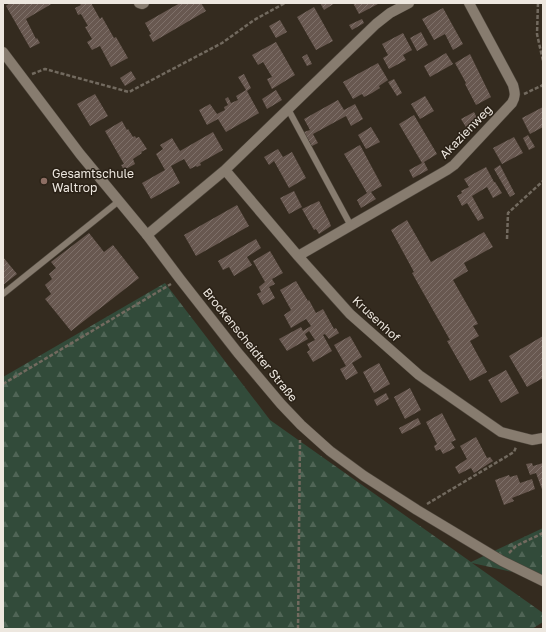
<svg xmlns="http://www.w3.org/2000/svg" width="546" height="632" viewBox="0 0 546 632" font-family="'Golos Text',sans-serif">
  <defs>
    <pattern id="forest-firs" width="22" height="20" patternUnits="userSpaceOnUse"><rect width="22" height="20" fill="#324b3a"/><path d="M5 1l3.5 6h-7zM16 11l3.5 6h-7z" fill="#506556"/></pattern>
    <pattern id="building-hatch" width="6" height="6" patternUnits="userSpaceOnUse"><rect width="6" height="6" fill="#685850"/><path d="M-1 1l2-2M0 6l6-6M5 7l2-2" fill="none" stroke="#7e7069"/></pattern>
  </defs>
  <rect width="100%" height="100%" fill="#342b1f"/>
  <path fill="url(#forest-firs)" d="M165 283 270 420 471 562 543 528V579L472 563 543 613V622L532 629H3V377Z"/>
  <path fill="url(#building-hatch)" d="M10 3H53L26 19 36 39 37 38 40 43 30 48 6 6Z
    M79 3H91L100 19 102 17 114 38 116 37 128 58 111 67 100 46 92 50 87 42 92 39 85 27 88 26 81 14 78 15 75 8 81 5Z
    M180 3H201L206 11 153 42 149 35 151 34 145 23Z
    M320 3H335L324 10Z
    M353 3H377L378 4 359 14Z
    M314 7 333 41 316 50 297 17Z
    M443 8 463 44 453 50 445 34 434 40 422 19Z
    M362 19 364 23 352 30 349 25Z
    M280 20 287 32 276 38 269 26Z
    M421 32 428 45 417 51 410 38Z
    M403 33 412 50 403 55 406 60 389 69 383 58 388 55 382 44Z
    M276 42 295 75 272 89 267 79 272 77 263 62 258 65 252 55Z
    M446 53 453 64 430 77 424 66Z
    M307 54 312 64 307 66 302 57Z
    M470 54 491 97 476 105 465 84 466 83 455 63Z
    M378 63 388 80 379 86 380 88 372 93 364 97 362 94 353 99 343 82Z
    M131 71 136 79 125 86 120 78Z
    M244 74 251 88 247 91 259 113 226 132 218 119 207 125 199 110 210 104 217 114 225 110 224 107 228 105 225 99 228 97 231 103 238 100 236 96 246 90 238 77Z
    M394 79 402 93 397 96 388 82Z
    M276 90 282 100 267 109 262 99Z
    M95 94 108 116 90 126 77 104Z
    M425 96 434 111 420 119 411 104Z
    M338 100 344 110 355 104 363 119 351 126 346 116 313 134 318 143 312 146 304 132 310 130 304 119Z
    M543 107V127L530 134 522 118Z
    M474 112 479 122 467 129 461 119Z
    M414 115 437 154 424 162 428 170 413 178 409 170 422 163 399 124Z
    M122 121 127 130 128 129 133 137 135 136 136 138 139 137 147 149 141 152 142 153 133 159 135 164 124 170 121 165 124 164 105 131Z
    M371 127 380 142 366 149 358 135Z
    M213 132 223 150 200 163 201 165 197 167 196 166 190 169 184 159 171 166 180 183 151 199 142 183 165 170 156 154 163 149 160 145 172 138 180 151Z
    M528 135 535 147 529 150 523 138Z
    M514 137 523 153 502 164 493 148Z
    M360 145 382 186 371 192 376 199 361 208 357 200 367 193 344 154Z
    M278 149 283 157 292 152 306 178 289 188 274 161 269 165 264 157Z
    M500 165 515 194 510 197 494 169Z
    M486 167 494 182H495L502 193 493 198 487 187 472 196 484 218 478 221 467 203 462 206 457 196 462 193 461 191 469 187 464 179Z
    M294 191 302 207 289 214 280 198Z
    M319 201 329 221 331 226 319 234 316 229 314 230 302 209Z
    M237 205 249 226 196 256 184 235Z
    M407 220 431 262 484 232 493 247 464 263 468 271 453 280 478 324 473 326 479 336 470 341 487 372 470 381 447 341 450 340 412 273 414 272 391 230Z
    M89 233 104 252 113 245 139 278 71 331 45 299 51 294 45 285 52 279 49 274 56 268 51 262Z
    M256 239 261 248 247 257 252 265 234 276 229 267 223 270 218 261Z
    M270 251 283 273 272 279 275 284 269 287 275 298 263 305 257 294 261 292 259 287 265 282 253 261Z
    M3 257 17 274 3 285Z
    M296 281 308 301 309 300 316 313 323 309 334 329 336 328 339 333 329 339 325 334 323 335 332 351 313 362 307 352 310 350 307 344 315 340 309 331 305 334 308 339 287 351 279 339 301 327 303 331 311 326 306 319 291 328 284 315 291 310 280 290Z
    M350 336 362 357 352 363 358 373 346 380 340 369 346 366 334 345Z
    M543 336V378L527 387 509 356Z
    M379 363 390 384 374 393 363 372Z
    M506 370 519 393 501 403 488 380Z
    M410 388 421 410 405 419 394 397Z
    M386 393 389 399 377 406 374 400Z
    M442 413 456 440 451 442 455 448 443 454 440 449 436 451 434 446 437 444 426 422Z
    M418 418 421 424 402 434 399 428Z
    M476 437 487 458 490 457 493 461 474 473 471 468 459 474 455 467 467 459 460 446Z
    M532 463 533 466 543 463V492L536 473 530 475 526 464Z
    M509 475 510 477 517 475 520 483 532 479 535 489 512 498 514 501 504 505 495 480Z"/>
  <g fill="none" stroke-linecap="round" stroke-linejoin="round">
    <g stroke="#4e463c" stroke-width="7">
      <path id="service" d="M288 109 351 226
        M3 294 119 201"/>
    </g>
    <g stroke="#4e463c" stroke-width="11">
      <path id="minor" d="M139 3 142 4 144 3
        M225 170 298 256 350 314 419 375 501 432 532 440 543 438
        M147 235 225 170 376 24 390 13 409 3
        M298 256 447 170 454 165 512 103C516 96 515 93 513 85L469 3"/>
    </g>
    <g stroke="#4e463c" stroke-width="11">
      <path id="tertiary" d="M3 52 80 154 147 235 180 279 238 353 281 404 301 425 330 451 364 476 417 510 502 561 543 581"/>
    </g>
    <path stroke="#726a5f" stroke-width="2.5" stroke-dasharray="4 2" stroke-linecap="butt" d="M538 3 537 34 543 61
      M32 74 45 69 129 92 222 43 254 20 285 3
      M524 94 543 85
      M507 239 508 213 543 181
      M3 384 171 284
      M427 504 514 452 516 447
      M509 553 516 546 543 533
      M298 629 300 440"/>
    <use href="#service" stroke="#877c6f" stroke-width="6"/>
    <use href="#minor" stroke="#877c6f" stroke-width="10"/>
    <use href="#tertiary" stroke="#877c6f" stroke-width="10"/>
  </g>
  <circle fill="#8d6e63" stroke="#2a2116" stroke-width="1.5" cx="44" cy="181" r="4"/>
  <g text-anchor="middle" stroke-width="3" stroke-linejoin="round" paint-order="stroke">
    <g font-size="12" fill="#ede7df" stroke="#2a2116">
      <text transform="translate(466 132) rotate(-46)" y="4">Akazienweg</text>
      <text transform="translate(376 319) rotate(43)" y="4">Krusenhof</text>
      <text transform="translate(250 345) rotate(51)" y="4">Brockenscheidter Straße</text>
    </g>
    <g font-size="12" fill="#ede7df" stroke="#2a2116" text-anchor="start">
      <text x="52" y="178">Gesamtschule<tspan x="52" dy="14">Waltrop</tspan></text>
    </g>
  </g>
  <rect width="546" height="632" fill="none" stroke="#ede7df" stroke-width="8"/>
</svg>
